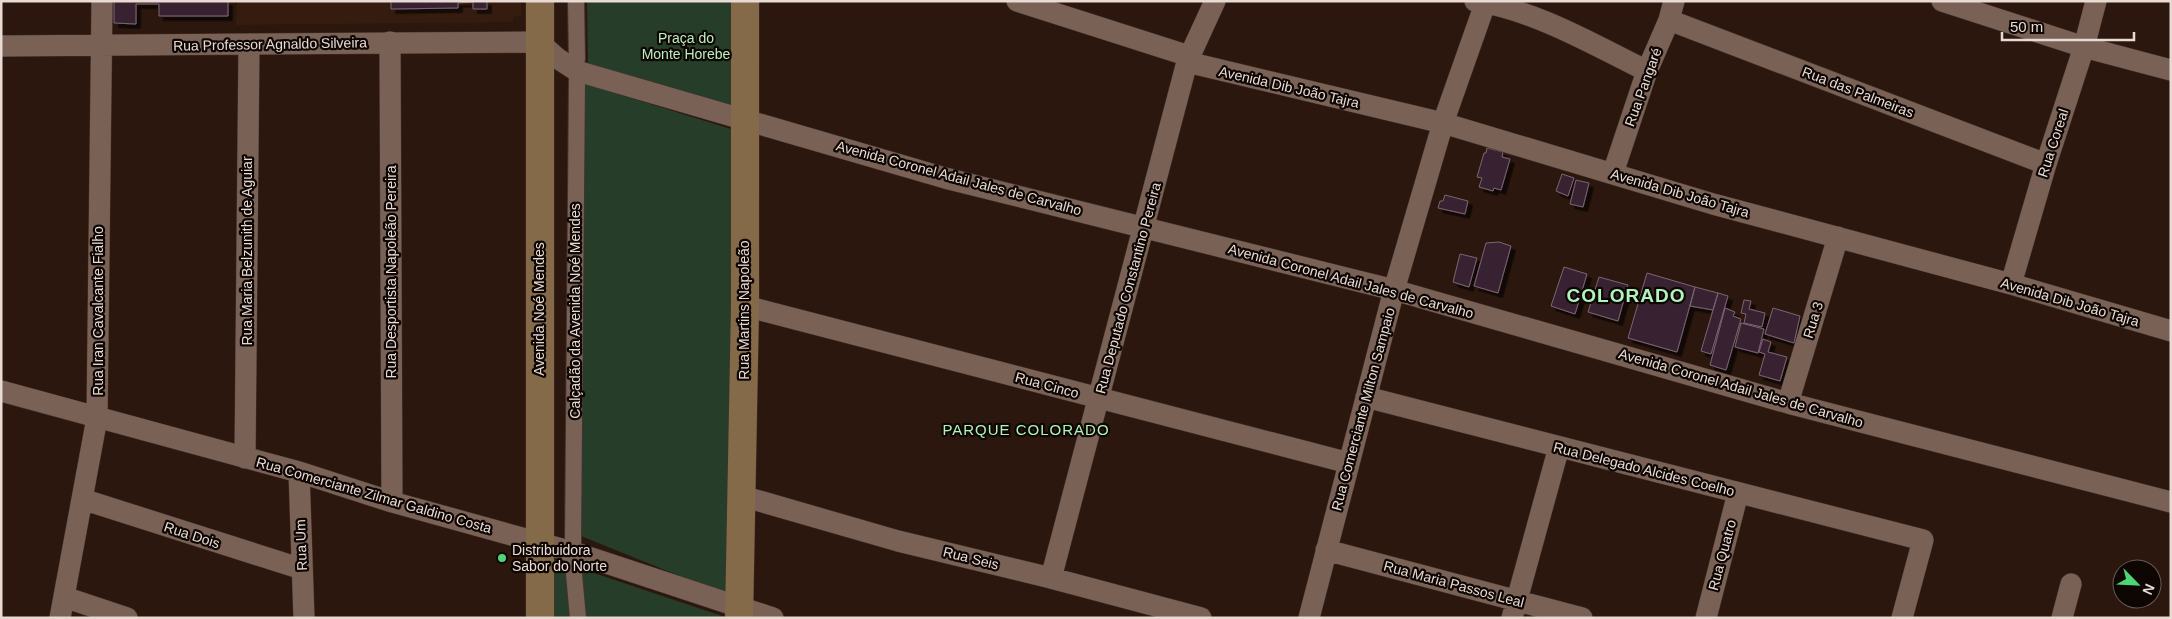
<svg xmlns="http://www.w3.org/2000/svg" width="2172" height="619" viewBox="0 0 2172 619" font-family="Helvetica,sans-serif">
  <defs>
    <filter id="shadow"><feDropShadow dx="4.5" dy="4.5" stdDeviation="0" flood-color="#0009"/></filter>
  </defs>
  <rect width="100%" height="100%" fill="#2b170d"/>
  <path fill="#361c0e" d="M237 1H521V16L513 17V22L236 25Z"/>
  <path fill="#263e29" d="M587 1H735L732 105 588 65Z
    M583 83 734 130 729 596 581 536Z
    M552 559 728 618H552Z"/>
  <path fill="#382432" stroke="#7c6473" filter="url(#shadow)" d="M114 1H228V16H159V4H136V24L114 23Z
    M391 1H487V9H473V2L458 3V8L391 9Z
    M1487 148 1503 152 1502 157 1510 159 1501 190 1494 188 1493 191 1479 187 1482 178 1477 177 1484 153H1486Z
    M1562 174 1574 178 1568 196 1556 191Z
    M1576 180 1589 183 1583 207 1570 204Z
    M1445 195 1468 201 1465 214 1438 208 1440 201H1443Z
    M1499 242 1511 246 1498 293 1474 286 1486 243Z
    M1460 254 1477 258 1469 287 1453 282Z
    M1564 267 1587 274 1575 314 1551 306Z
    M1647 273 1695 287 1677 352 1628 338Z
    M1599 277 1628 285 1618 321 1588 312Z
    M1695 287 1718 293 1713 310 1690 306Z
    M1718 293 1728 296 1711 354 1701 351Z
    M1744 300 1751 301 1749 309 1765 313 1762 327 1744 323 1746 314 1741 313Z
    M1725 308 1735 312 1733 316 1741 319 1726 370 1710 365Z
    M1773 308 1800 316 1794 343 1765 334Z
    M1741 323 1764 329 1758 353 1735 347Z
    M1763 339 1771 342 1768 352 1787 357 1780 381 1759 375 1765 354 1759 352Z"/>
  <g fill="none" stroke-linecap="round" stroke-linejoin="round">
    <g stroke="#42332f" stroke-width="18">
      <path id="pedestrian" d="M576 1 577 59
        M573 542 577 79
        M573 563 578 618"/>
    </g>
    <g stroke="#42332f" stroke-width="22">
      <path id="minor" d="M1017 1 1189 56
        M1475 1C1537 11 1592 44 1647 71
        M1942 1 2084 47 2171 70
        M1669 20 2046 164
        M390 42 392 502
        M1 46 539 42 557 58 577 71 945 178 1394 290 1788 403 2171 502
        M1187 62 1443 123 1713 204 2011 284 2171 331
        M1613 173 1647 71 1669 20 1674 1
        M2011 284 2046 164 2084 47 2096 1
        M745 306 1349 463
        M1 391 299 472 392 502 573 552 773 618
        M1366 397 1923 540 1902 618
        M1788 403 1838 237
        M245 458 249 44
        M299 472 304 618
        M742 496 898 541 1051 578 1201 618
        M82 499 302 569
        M1326 550 1582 618
        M1051 578 1187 62 1215 1
        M64 597 127 618
        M60 618 97 418 102 1
        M1309 618 1394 290 1443 123 1486 1
        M1512 618 1559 447
        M1706 618 1738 493
        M2062 618 2071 584"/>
    </g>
    <g stroke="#42332f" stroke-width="29">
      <path id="secondary" d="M540 1V618
        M739 618 745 306V1"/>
    </g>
    <use href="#pedestrian" stroke="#796155" stroke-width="16"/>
    <use href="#minor" stroke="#796155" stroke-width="21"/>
    <use href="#secondary" stroke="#846a48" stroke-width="28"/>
  </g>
  <circle fill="#4ed676" stroke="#0d0603" stroke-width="2" cx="502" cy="558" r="5"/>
  <g text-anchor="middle" stroke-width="4.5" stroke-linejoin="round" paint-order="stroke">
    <g font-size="14" fill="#baefbf" stroke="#0d0603">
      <text x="686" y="43">Praça do<tspan x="686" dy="16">Monte Horebe</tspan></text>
    </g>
    <g font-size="14" fill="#e9dbd4" stroke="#0d0603">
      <text transform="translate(270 44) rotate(-1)" y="5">Rua Professor Agnaldo Silveira</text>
      <text transform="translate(1289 87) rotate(13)" y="5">Avenida Dib João Tajra</text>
      <text transform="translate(1643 87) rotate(-70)" y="5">Rua Pangaré</text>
      <text transform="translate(1858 92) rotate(21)" y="5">Rua das Palmeiras</text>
      <text transform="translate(2053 143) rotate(-72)" y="5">Rua Coreal</text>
      <text transform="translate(959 178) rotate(15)" y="5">Avenida Coronel Adail Jales de Carvalho</text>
      <text transform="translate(1680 193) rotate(16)" y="5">Avenida Dib João Tajra</text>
      <text transform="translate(247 251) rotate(-90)" y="5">Rua Maria Belzunith de Aguiar</text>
      <text transform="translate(391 272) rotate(-90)" y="5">Rua Desportista Napoleão Pereira</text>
      <text transform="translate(1351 281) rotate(15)" y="5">Avenida Coronel Adail Jales de Carvalho</text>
      <text transform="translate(1128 288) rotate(-75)" y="5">Rua Deputado Constantino Pereira</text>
      <text transform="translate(2070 302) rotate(16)" y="5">Avenida Dib João Tajra</text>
      <text transform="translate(539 309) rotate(-90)" y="5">Avenida Noé Mendes</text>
      <text transform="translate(744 310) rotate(-90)" y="5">Rua Martins Napoleão</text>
      <text transform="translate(98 311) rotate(-90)" y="5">Rua Iran Cavalcante Fialho</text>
      <text transform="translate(575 311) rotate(-90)" y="5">Calçadão da Avenida Noé Mendes</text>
      <text transform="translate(1813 320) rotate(-73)" y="5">Rua 3</text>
      <text transform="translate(1047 385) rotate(15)" y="5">Rua Cinco</text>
      <text transform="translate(1741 388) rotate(16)" y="5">Avenida Coronel Adail Jales de Carvalho</text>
      <text transform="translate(1363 409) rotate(-75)" y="5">Rua Comerciante Milton Sampaio</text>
      <text transform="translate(1644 469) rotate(14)" y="5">Rua Delegado Alcides Coelho</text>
      <text transform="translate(374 495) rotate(16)" y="5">Rua Comerciante Zilmar Galdino Costa</text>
      <text transform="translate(192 535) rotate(18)" y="5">Rua Dois</text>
      <text transform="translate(301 545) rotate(-92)" y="5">Rua Um</text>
      <text transform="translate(1722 555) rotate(-75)" y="5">Rua Quatro</text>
      <text transform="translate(971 558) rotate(14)" y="5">Rua Seis</text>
      <text transform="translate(1454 584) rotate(15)" y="5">Rua Maria Passos Leal</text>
    </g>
    <g font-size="14" fill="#e9dbd4" stroke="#0d0603" text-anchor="start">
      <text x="512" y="555">Distribuidora<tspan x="512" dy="16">Sabor do Norte</tspan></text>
    </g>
    <g font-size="15" letter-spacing="1" fill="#b0f3bc" stroke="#0d0603">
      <text x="1026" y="435">PARQUE COLORADO</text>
    </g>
    <g font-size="19" font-weight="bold" letter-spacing="1" fill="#b0f3bc" stroke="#0d0603">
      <text x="1626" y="302">COLORADO</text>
    </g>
  </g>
  <rect width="2172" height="619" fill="none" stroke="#e9dbd4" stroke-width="5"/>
  <g transform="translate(2137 584) rotate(114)"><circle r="24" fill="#0d0603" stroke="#655b57"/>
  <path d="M0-4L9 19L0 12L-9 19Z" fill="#4ed676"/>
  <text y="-8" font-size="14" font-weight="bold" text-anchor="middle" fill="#e9dbd4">N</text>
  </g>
  <path d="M2002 32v8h132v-8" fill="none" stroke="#e9dbd4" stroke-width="2.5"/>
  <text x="2010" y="32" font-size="15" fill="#e9dbd4" stroke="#0d0603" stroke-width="4" paint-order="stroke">50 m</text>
</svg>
